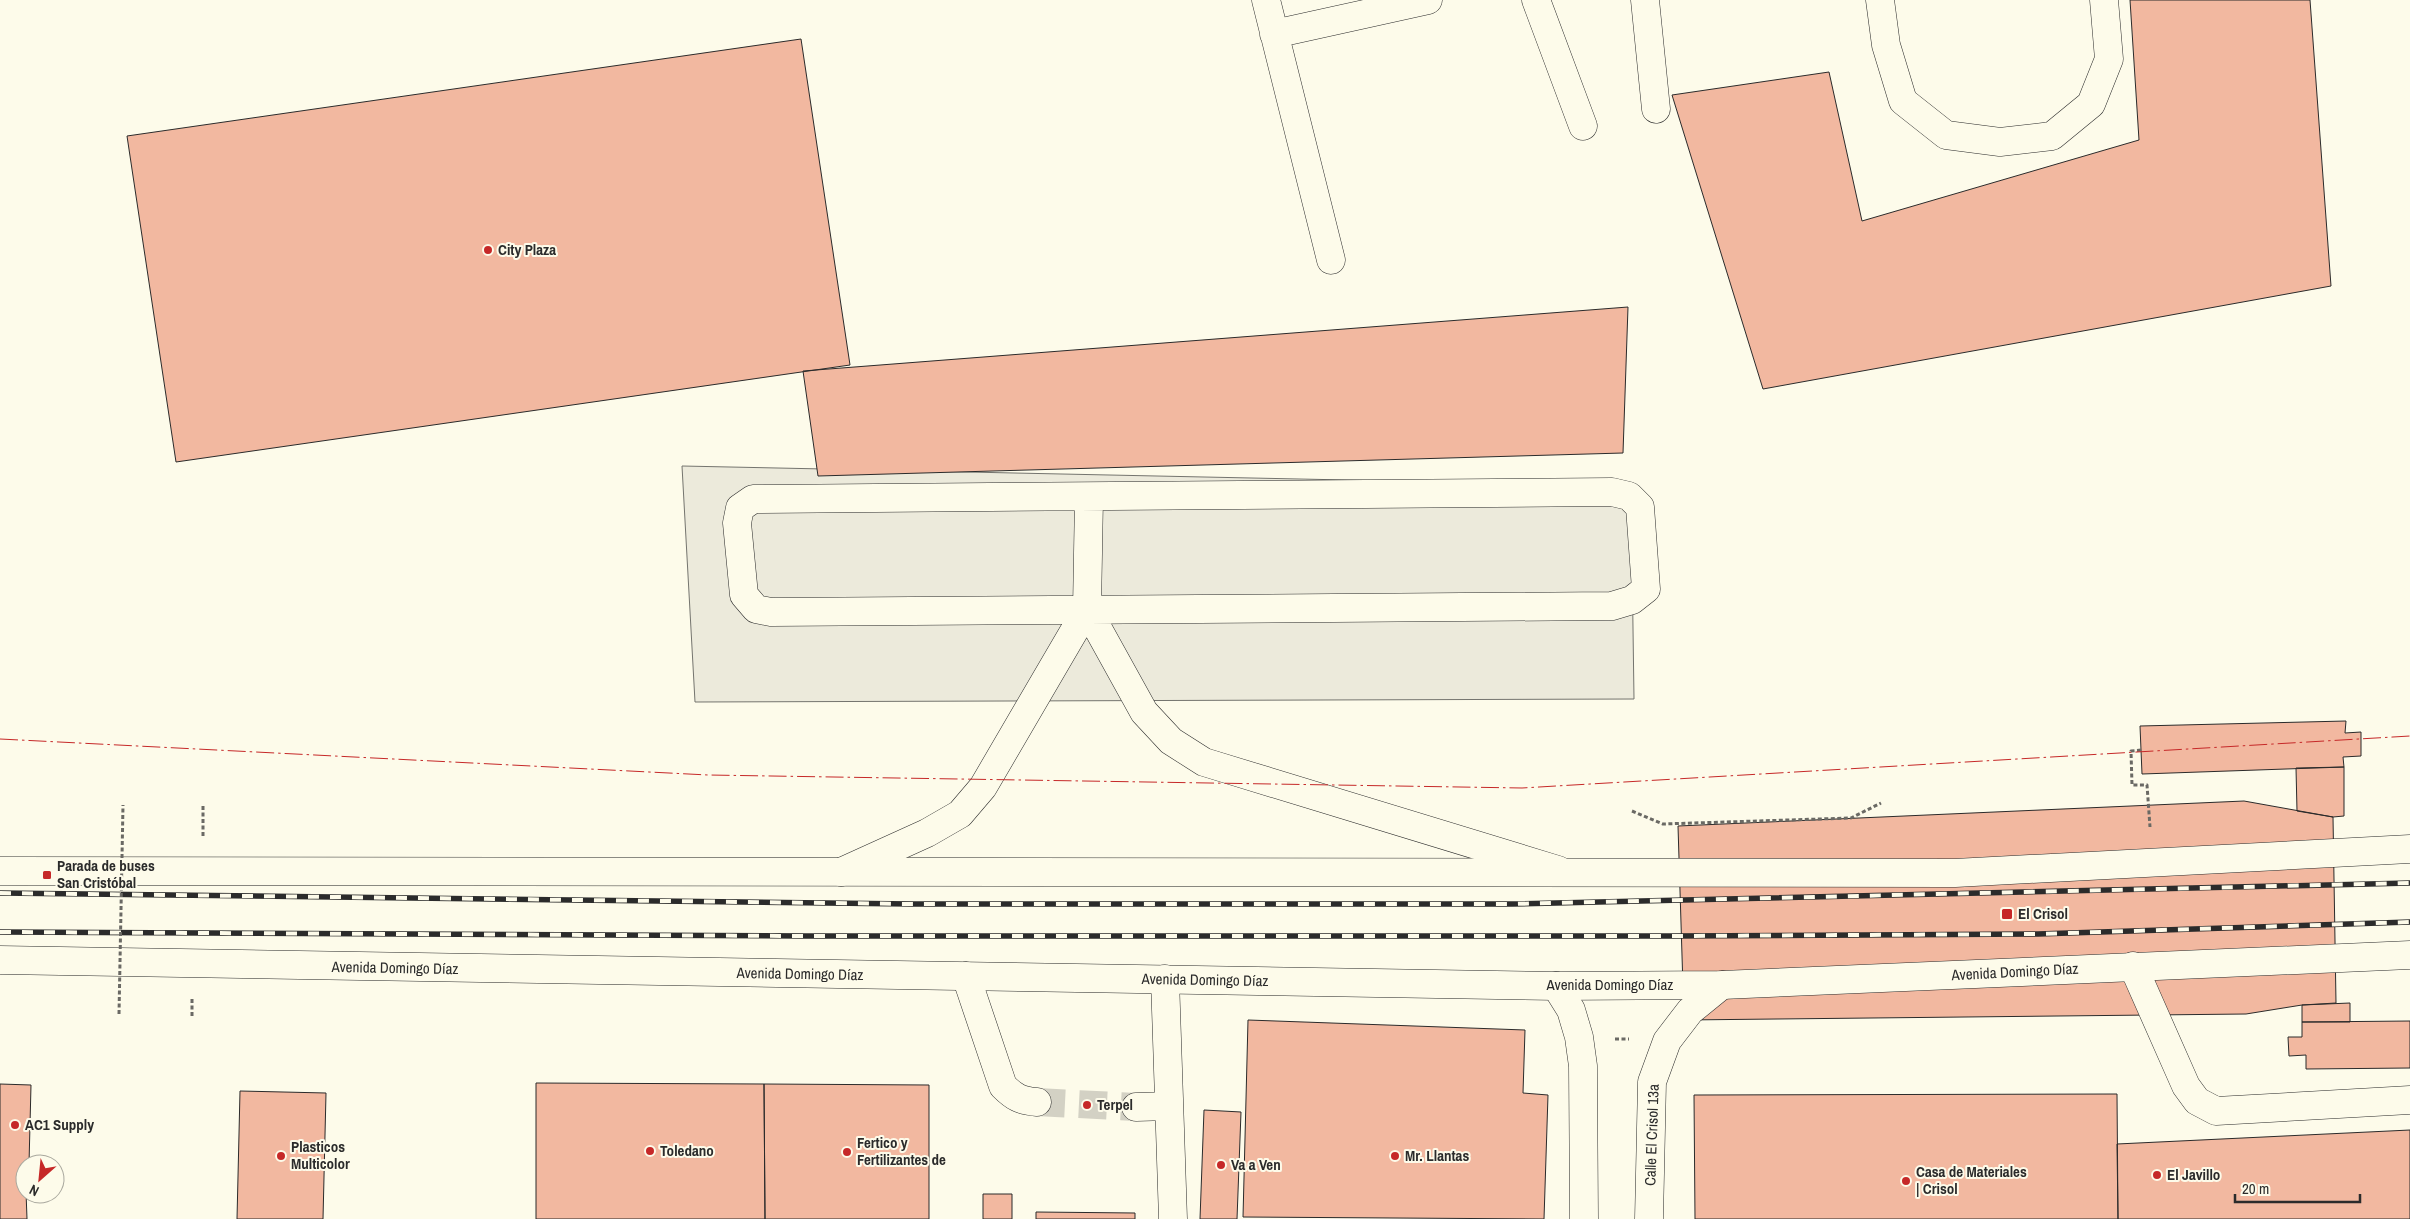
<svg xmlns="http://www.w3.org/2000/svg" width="2410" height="1219" viewBox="0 0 2410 1219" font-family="'Archivo Narrow',sans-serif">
  <rect width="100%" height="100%" fill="#fdfbea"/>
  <path fill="#eceadb" stroke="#74746e" d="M682 466 1631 486 1634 699 695 702Z"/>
  <path fill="#f2b8a0" stroke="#2b2b2b" d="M2130 0H2310L2331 286 1763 389 1672 95 1829 72 1862 221 2139 140Z
    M801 39 850 365 176 462 127 136Z
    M1628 307 1623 453 818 476 803 371Z
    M2346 721 2345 733 2361 732V756L2343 757 2344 767 2142 774 2140 726Z
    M2344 767V816L2333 817 2297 811 2296 768Z
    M2244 801 2333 817 2336 1003 2302 1005 2246 1014 1684 1020 1678 826Z
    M2350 1003V1022H2302V1005Z
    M1248 1020 1525 1030 1523 1093 1548 1095 1544 1219 1243 1217Z
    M2410 1021V1068L2306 1069V1055L2289 1056 2288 1037H2302V1022Z
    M536 1083 764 1084 765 1219H536Z
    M0 1084 31 1085 29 1164H25L27 1219H0Z
    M764 1084 929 1085V1219H765Z
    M240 1091 326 1093 323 1219H237Z
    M2117 1094 2118 1219H1695L1694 1095Z
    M1204 1110 1241 1112 1237 1219H1200Z
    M2410 1130V1219H2118L2117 1144Z
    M983 1194H1012V1219H983Z
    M1036 1212 1135 1213V1219H1036Z"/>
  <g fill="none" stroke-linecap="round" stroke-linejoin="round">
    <path stroke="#d3d1c4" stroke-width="28" stroke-dasharray="28 14" stroke-linecap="butt" d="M1037 1102 1136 1107"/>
    <g stroke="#2b2b2b" stroke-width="29">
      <path id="minor" d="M1266 0 1331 260
        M1536 0 1583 126
        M1645 0 1656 109
        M1880 0 1886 45 1903 101 1946 135 2000 142 2052 136 2091 104 2109 59 2104 0
        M1274 34 1428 0
        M1612 492 1629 496 1640 507 1646 589 1632 600 1612 606 771 612 756 609 744 595 737 523 740 508 753 499Z
        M1087 609 1144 712 1171 741 1204 762 1558 870
        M841 872 927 833 960 814 983 787 1087 609 1089 498
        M2133 966 2186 1086 2197 1101 2216 1111 2410 1100
        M966 976 1003 1086C1014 1097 1021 1101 1037 1102
        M1165 979 1173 1219
        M1556 986 1571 1010 1579 1037 1583 1066 1584 1219
        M1136 1107 1169 1106
        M1649 1219 1652 1082 1667 1041 1690 1011 1722 985"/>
    </g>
    <g stroke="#2b2b2b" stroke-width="29">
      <path id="major" d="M0 871 1955 873 2410 849
        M0 960 1556 986 1722 985 2410 955"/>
    </g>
    <path stroke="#6a6964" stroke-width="3" stroke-dasharray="4 2.5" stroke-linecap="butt" d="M2141 750 2131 751 2132 785H2147L2150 827
      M1632 811 1663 824 1851 818 1881 803
      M203 836V806
      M192 999V1016
      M1615 1039H1629"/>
    <use href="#minor" stroke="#fdfbea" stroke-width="28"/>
    <use href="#major" stroke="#fdfbea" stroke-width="28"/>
    <g stroke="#2b2b2b" stroke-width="5.5">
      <path id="rail" d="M0 893 912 904H1512L2410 883
        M0 932 806 936H1672L2038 934 2410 922"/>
    </g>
    <use href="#rail" stroke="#fdfbea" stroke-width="4" stroke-dasharray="11" stroke-linecap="butt"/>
    <path stroke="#6a6964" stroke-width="3" stroke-dasharray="4 2.5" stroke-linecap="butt" d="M119 1014 123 805"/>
    <path stroke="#c62828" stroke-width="1" stroke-dasharray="18 4 2.5 4" stroke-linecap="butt" d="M0 739 708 775 1522 788 2410 736"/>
  </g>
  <g fill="#c62828" stroke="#fdfbea" stroke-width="2">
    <circle cx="488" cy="250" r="5"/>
    <rect x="42" y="870" width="10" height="10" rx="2.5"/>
    <rect x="2001" y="908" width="12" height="12" rx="2.5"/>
    <circle cx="1087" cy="1105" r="5"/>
    <circle cx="15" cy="1125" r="5"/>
    <circle cx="650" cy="1151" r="5"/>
    <circle cx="847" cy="1152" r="5"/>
    <circle cx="281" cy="1156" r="5"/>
    <circle cx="1395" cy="1156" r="5"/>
    <circle cx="1221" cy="1165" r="5"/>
    <circle cx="2157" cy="1175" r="5"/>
    <circle cx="1906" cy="1181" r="5"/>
  </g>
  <g text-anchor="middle" stroke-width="4" stroke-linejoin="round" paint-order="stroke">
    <g font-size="15" font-weight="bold" fill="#2b2b2b" stroke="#fdfbea" text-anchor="start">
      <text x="498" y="255">City Plaza</text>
      <text x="57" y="871">Parada de buses<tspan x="57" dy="17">San Cristóbal</tspan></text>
      <text x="2018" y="919">El Crisol</text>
      <text x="1097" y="1110">Terpel</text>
      <text x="25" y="1130">AC1 Supply</text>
      <text x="857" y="1148">Fertico y<tspan x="857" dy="17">Fertilizantes de</tspan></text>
      <text x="291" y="1152">Plasticos<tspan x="291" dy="17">Multicolor</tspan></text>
      <text x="660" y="1156">Toledano</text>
      <text x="1405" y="1161">Mr. Llantas</text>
      <text x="1231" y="1170">Va a Ven</text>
      <text x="1916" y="1177">Casa de Materiales<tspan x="1916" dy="17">| Crisol</tspan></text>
      <text x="2167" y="1180">El Javillo</text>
    </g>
    <g font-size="15" fill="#2b2b2b" stroke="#fdfbea">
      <text transform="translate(395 968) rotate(1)" y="5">Avenida Domingo Díaz</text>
      <text transform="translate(2015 972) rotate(-3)" y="5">Avenida Domingo Díaz</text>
      <text transform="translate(800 974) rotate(1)" y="5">Avenida Domingo Díaz</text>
      <text transform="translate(1205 980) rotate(1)" y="5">Avenida Domingo Díaz</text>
      <text x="1610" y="990">Avenida Domingo Díaz</text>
      <text transform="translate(1652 1135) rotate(-88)" y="5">Calle El Crisol 13a</text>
    </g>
  </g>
  <g transform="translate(40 1179) rotate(207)"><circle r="24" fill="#fdfbea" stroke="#a9a89e"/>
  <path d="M0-4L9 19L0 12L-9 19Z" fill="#c62828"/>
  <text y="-8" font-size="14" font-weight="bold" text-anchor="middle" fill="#2b2b2b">N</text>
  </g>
  <path d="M2235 1194v8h125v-8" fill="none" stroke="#2b2b2b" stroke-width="2.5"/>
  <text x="2242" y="1194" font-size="15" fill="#2b2b2b" stroke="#fdfbea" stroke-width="4" paint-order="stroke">20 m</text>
</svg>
